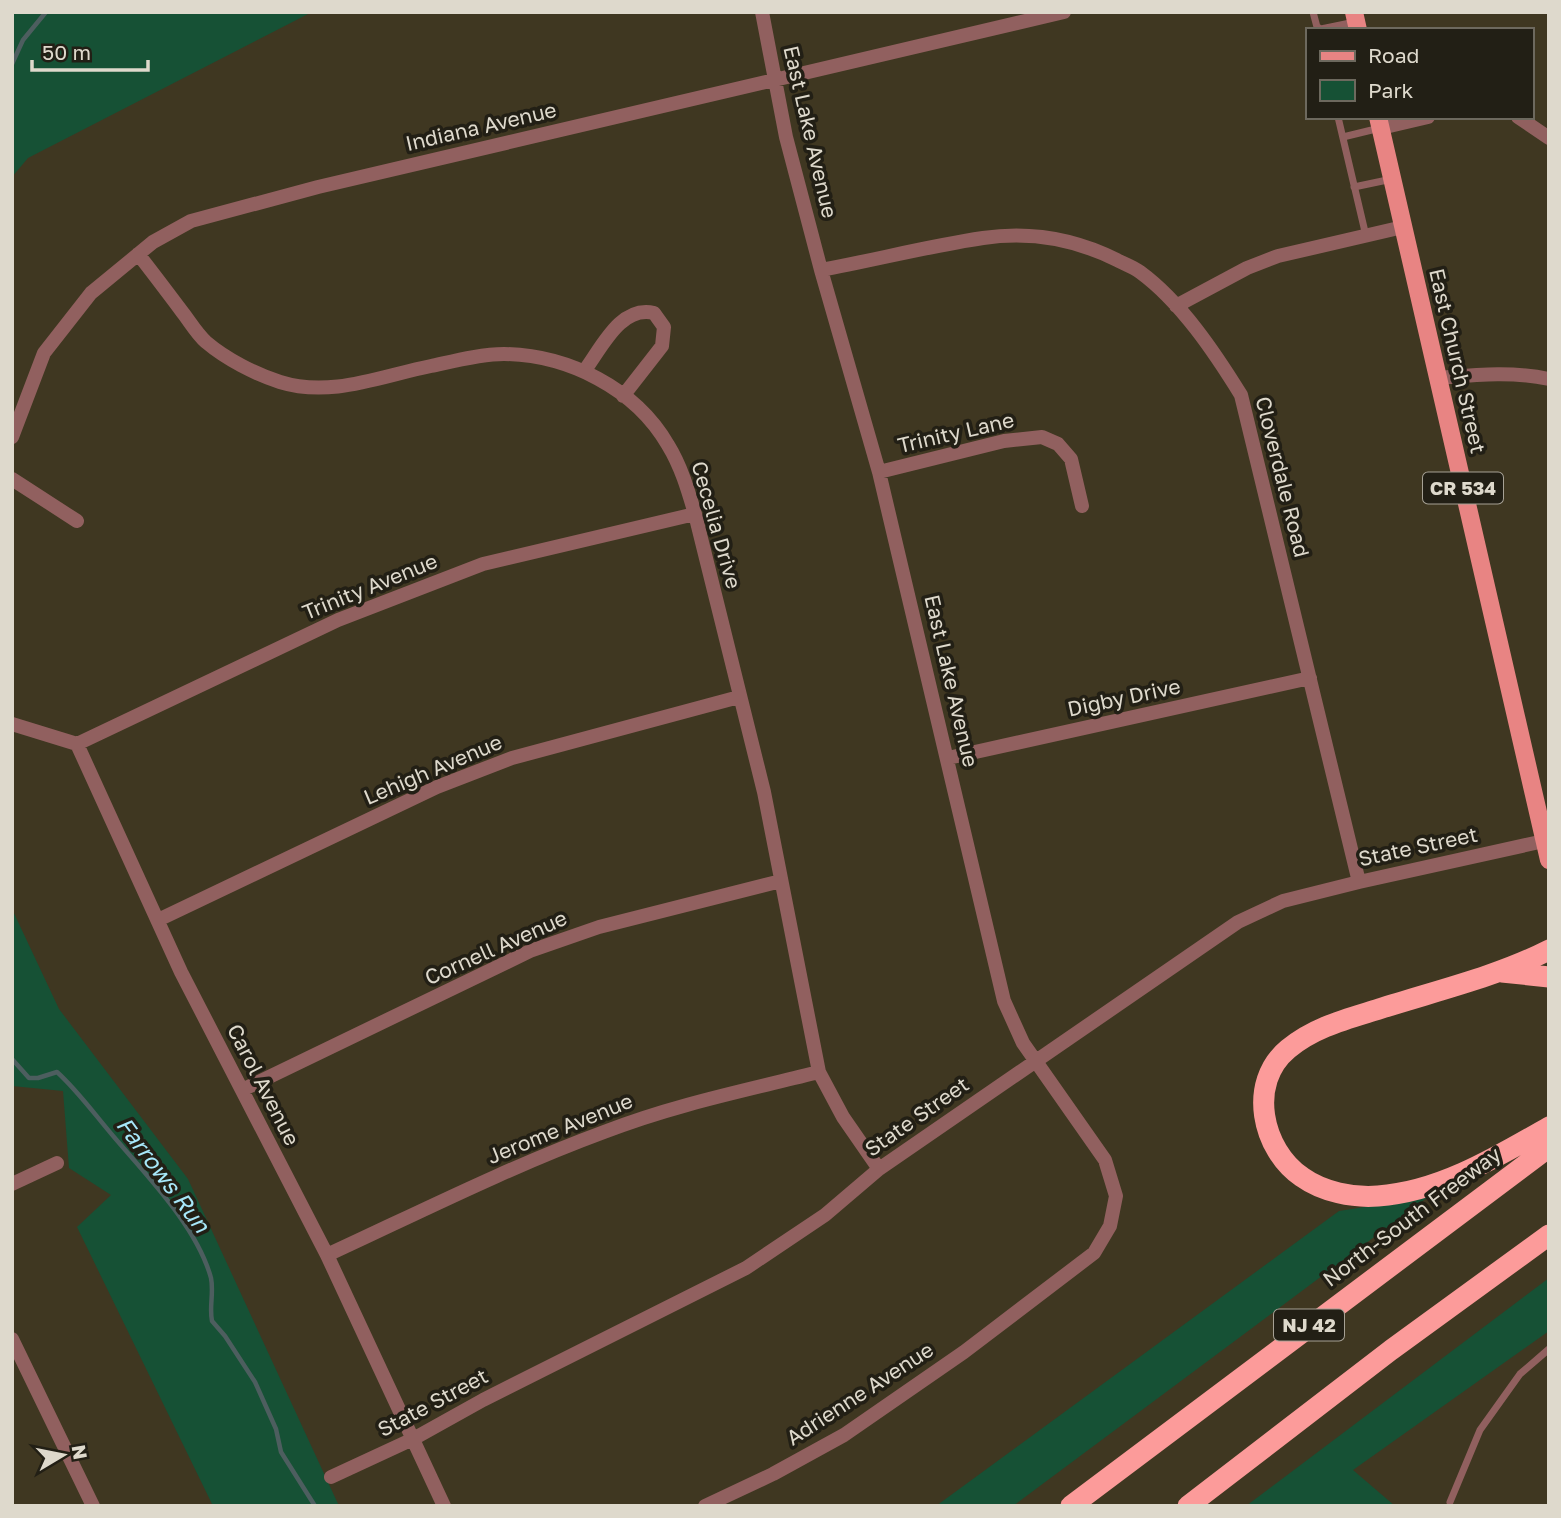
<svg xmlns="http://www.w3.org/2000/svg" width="1561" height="1518" viewBox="0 0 1561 1518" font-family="'Golos Text',sans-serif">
  <rect width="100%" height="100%" fill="#3f3721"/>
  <path fill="#165135" d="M12 12H312L28 158 12 177Z
    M12 909 59 1009 188 1179 339 1506H213L77 1227 111 1195 69 1168 63 1091 12 1086Z
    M1428 1197 1013 1506H936L1339 1211Z
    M1549 1278V1331L1353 1470 1395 1506H1246Z"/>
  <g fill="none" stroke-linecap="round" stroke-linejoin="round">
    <path stroke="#4d5e5f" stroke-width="4.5" d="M12 64 23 40 46 12
      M12 1059 29 1078H38L57 1072C78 1091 95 1115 114 1137 148 1177 197 1227 211 1278 214 1293 209 1307 212 1321L225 1336 255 1382 276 1429 281 1452 315 1506"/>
    <path stroke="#91605f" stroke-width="7" d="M1313 12 1317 27 1321 29 1355 22
      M1338 117 1366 236
      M1343 137 1380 128
      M1354 187 1392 179
      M1450 1502 1480 1430 1520 1374 1549 1349"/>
    <path stroke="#91605f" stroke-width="14" d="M1518 117 1549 138
      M1381 128 1428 117
      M138 254C153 273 168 293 183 313 190 322 197 334 206 342 226 359 255 374 280 382 331 398 381 376 431 366 454 361 481 354 504 354 568 355 635 388 668 445 681 466 688 490 695 514L764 792 819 1072 843 1117 879 1169
      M821 270C875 260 929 246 983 238 1030 231 1075 239 1117 260 1124 264 1133 267 1140 272 1181 302 1215 353 1241 395L1359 882
      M1176 306 1247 268 1278 256 1403 227
      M585 370C602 347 621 305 654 313L664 327 662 346 623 396
      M1438 378C1475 375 1511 371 1549 379
      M12 437 44 353 91 293 153 242 191 221 318 187 1064 12
      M879 472 1004 441 1042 437 1058 444 1071 459 1082 506
      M12 479 77 521
      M12 724 77 744 181 972 327 1255 444 1506
      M77 744 338 620 483 564 695 514
      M948 758 1310 678
      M158 920 437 787 512 758 739 697
      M242 1090 530 951 599 927 781 881
      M12 1184 57 1163
      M327 1255C418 1213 509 1167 604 1132 673 1105 747 1090 819 1072
      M12 1339 93 1506
      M331 1477 413 1439 483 1400 746 1268 825 1215 879 1169 1238 922 1283 901 1359 882 1544 841
      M705 1506 773 1474 844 1435 964 1352 1094 1253 1110 1226 1116 1196 1105 1160 1023 1043 1004 1001 879 472 821 270 786 137 762 12"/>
    <path stroke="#e88483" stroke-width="18" d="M1354 12 1358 30
      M1378 117 1549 860"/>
    <path stroke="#fc9b9a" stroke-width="21" d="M1549 950C1496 977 1435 991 1379 1009 1347 1019 1314 1027 1288 1049 1247 1083 1262 1150 1302 1177 1323 1192 1353 1198 1378 1196 1439 1192 1497 1157 1549 1127
      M1502 972 1549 977
      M1071 1506 1549 1147
      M1188 1506 1391 1350 1549 1235"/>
  </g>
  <g text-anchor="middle" stroke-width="7" stroke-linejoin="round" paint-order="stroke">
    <g fill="#221f15" stroke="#a6a195" stroke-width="2">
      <rect x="1423" y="472.5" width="80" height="31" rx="5"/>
      <rect x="1274" y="1309.5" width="70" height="31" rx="5"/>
    </g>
    <g font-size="19" font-weight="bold" fill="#ded9cc">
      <text x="1463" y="495">CR 534</text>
      <text x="1309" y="1332">NJ 42</text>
    </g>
    <g font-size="21" fill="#ded9cc" stroke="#221f15">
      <text transform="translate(481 127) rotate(-13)" y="7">Indiana Avenue</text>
      <text transform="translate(810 132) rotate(77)" y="7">East Lake Avenue</text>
      <text transform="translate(1457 361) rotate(77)" y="7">East Church Street</text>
      <text transform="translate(956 433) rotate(-13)" y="7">Trinity Lane</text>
      <text transform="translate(1282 477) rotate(76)" y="7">Cloverdale Road</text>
      <text transform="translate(716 525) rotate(74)" y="7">Cecelia Drive</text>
      <text transform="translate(370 587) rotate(-22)" y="7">Trinity Avenue</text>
      <text transform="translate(951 681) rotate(77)" y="7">East Lake Avenue</text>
      <text transform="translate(1124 698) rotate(-12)" y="7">Digby Drive</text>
      <text transform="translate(433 770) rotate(-23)" y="7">Lehigh Avenue</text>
      <text transform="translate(1418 847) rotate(-12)" y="7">State Street</text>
      <text transform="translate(496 948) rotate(-24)" y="7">Cornell Avenue</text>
      <text transform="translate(263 1085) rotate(63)" y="7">Carol Avenue</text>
      <text transform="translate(917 1117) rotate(-35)" y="7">State Street</text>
      <text transform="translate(560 1129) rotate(-22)" y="7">Jerome Avenue</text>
      <text transform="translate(1412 1217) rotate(-37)" y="7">North-South Freeway</text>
      <text transform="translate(860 1394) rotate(-33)" y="7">Adrienne Avenue</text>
      <text transform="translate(433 1403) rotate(-28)" y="7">State Street</text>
    </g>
    <g font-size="23" font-style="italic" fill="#a7e7f9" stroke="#221f15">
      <text transform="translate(163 1175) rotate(53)" y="8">Farrows Run</text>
    </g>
  </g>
  <rect width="1561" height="1518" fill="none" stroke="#ded9cc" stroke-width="28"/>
  <rect x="1306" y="28" width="228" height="91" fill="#221f15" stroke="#6d695e" stroke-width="2"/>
  <rect x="1320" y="51" width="35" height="10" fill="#e88483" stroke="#6d695e" stroke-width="2"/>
  <text x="1368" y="63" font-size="21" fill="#ded9cc">Road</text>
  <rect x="1320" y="80" width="35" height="21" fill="#165135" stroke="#6d695e" stroke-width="2"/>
  <text x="1368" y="98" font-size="21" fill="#ded9cc">Park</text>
  <g transform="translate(63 1455) rotate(80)" stroke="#221f15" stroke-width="5" paint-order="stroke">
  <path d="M0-5L12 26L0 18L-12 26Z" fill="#ded9cc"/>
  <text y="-10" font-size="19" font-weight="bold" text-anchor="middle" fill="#ded9cc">N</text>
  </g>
  <path d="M32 60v10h116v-10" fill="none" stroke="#ded9cc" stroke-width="3.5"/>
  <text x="42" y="60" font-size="21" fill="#ded9cc" stroke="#221f15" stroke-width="5" paint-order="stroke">50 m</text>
</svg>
